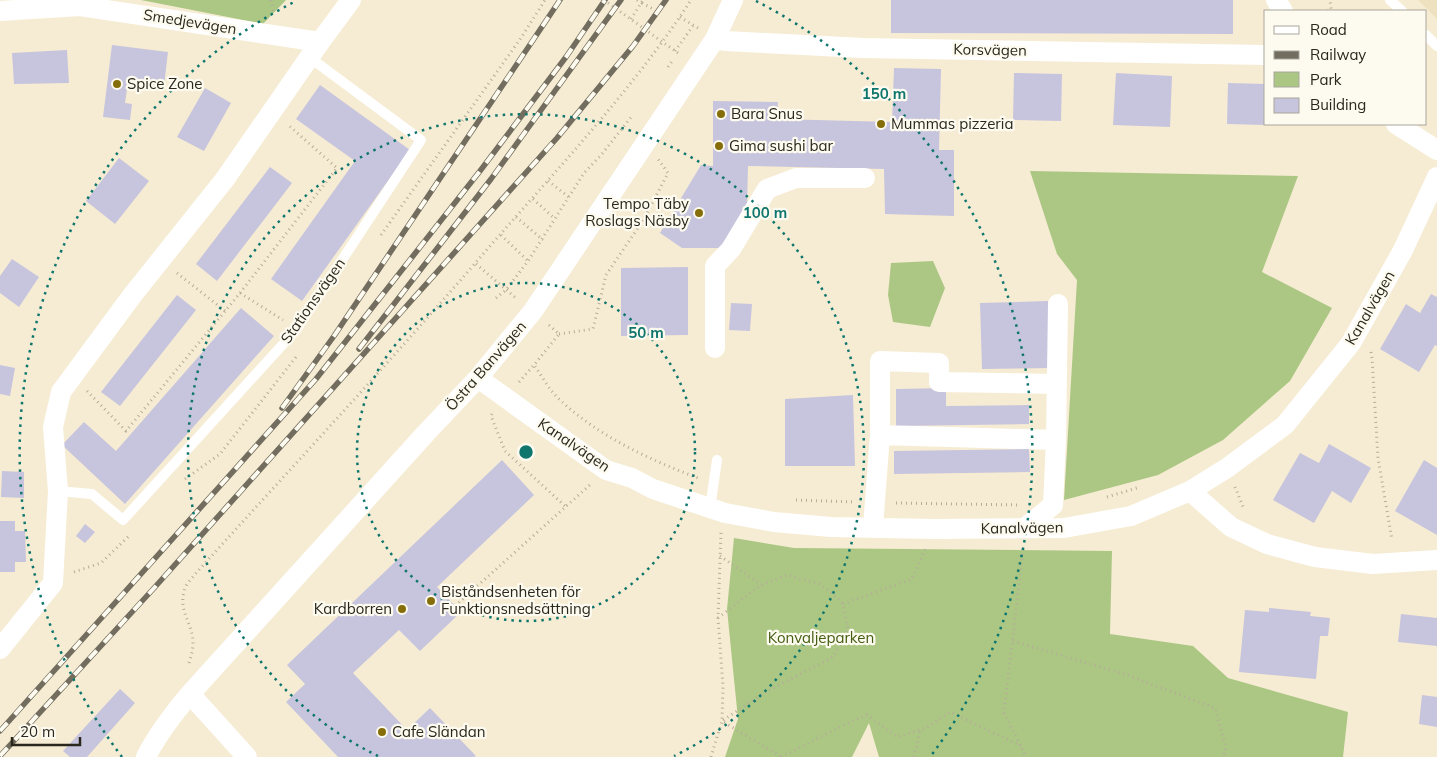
<svg xmlns="http://www.w3.org/2000/svg" width="1437" height="757" viewBox="0 0 1437 757" font-family="Mulish,sans-serif">
  <rect width="100%" height="100%" fill="#f6ecd3"/>
  <path fill="#ede1c0" d="M1418 0H1437V19Z"/>
  <path fill="#abc783" d="M141 0H286L263 24Z
    M1030 171 1298 176 1262 272 1332 308 1290 381 1223 440 1158 475 1064 500 1077 280 1057 254Z
    M933 261 945 288 930 327 893 322 888 295 891 263Z
    M734 538 794 548 1112 551 1110 634 1193 646 1228 678 1348 712 1343 757H879L869 723 852 757H725L738 719 727 609Z"/>
  <path fill="#c7c4dd" d="M891 0H1233V34L891 33Z
    M112 45 168 52 164 86 128 82 125 103 132 104 130 120 103 117Z
    M67 50 69 83 14 84 12 53Z
    M894 68 941 69 939 150H954V216L885 214 884 169 748 166 747 206 720 248H682L660 233 701 165 713 166V101L778 102 777 119 892 122Z
    M1014 73 1062 74 1061 121 1013 120Z
    M1116 73 1172 76 1170 127 1113 125Z
    M1228 83 1266 84V125L1227 124Z
    M320 85 410 150 302 301 271 279 355 161 296 119Z
    M205 88 231 103 204 151 177 137Z
    M119 158 149 181 115 224 86 201Z
    M270 167 292 183 217 281 196 264Z
    M12 259 39 277 19 307 0 293V276Z
    M688 267V335L621 336V268Z
    M1431 294 1437 297V346L1435 345 1419 372 1380 349 1406 304 1420 313Z
    M177 295 196 310 120 406 101 392Z
    M1048 301 1050 368 982 369 980 303Z
    M731 303 752 304 750 331 729 330Z
    M241 308 274 336 125 504 62 445 84 422 116 451Z
    M0 365 15 368 10 396 0 394Z
    M946 388V406L1029 405V424L896 426V389Z
    M853 395 855 466H785V399Z
    M1329 444 1371 468 1351 503 1332 491 1314 523 1273 500 1300 453 1319 463Z
    M1029 449 1030 472 894 474V451Z
    M502 460 534 495 437 587 461 612 420 651 399 630 353 673 407 730 430 708 476 756 474 757H338L286 702 305 684 287 665Z
    M1424 460 1437 468V535L1395 511Z
    M2 471 24 472V498L1 497Z
    M0 521H15V531H25L26 562H15V572H0Z
    M85 524 95 532 85 543 76 536Z
    M1269 608 1311 612 1310 616 1330 618 1328 636H1320L1316 679 1239 672 1245 610 1269 612Z
    M1401 614 1437 618V646L1398 642Z
    M120 689 135 703 87 757H70L63 751Z
    M1422 695 1437 697V727L1419 724Z"/>
  <g fill="none" stroke-linecap="round" stroke-linejoin="round">
    <path stroke="#b5ad99" stroke-width="3" stroke-dasharray="1 4" stroke-linecap="butt" d="M271 0 274 14
      M604 0 678 53 676 55
      M637 0 642 3
      M642 3 653 9
      M1327 11 1331 9 1330 0
      M680 17 698 28
      M631 19 643 0
      M675 51 693 26
      M668 67 673 60
      M548 181 569 197
      M533 199 555 219
      M516 217 543 240
      M381 235 521 38 545 0
      M501 235 528 261
      M476 264 517 299
      M177 273 225 311
      M240 293 337 168 287 124
      M496 298 506 290 528 261 584 173 602 154 632 116
      M549 325 559 334 534 365C542 376 549 390 559 399 598 436 648 459 698 478
      M559 334 593 329 606 275 644 219 668 173 658 159
      M1371 352 1372 358 1378 458 1392 540
      M519 382 534 365
      M87 391 126 431 240 293 283 320
      M492 414 491 416 505 451 565 506
      M185 479 220 454 296 357
      M1235 487 1244 509
      M1107 497 1140 487
      M796 500 855 502
      M896 503 1020 505
      M1023 549 1004 713 1026 757
      M720 556 762 585
      M74 572 101 563 130 535
      M843 604 912 579 926 548
      M455 606 591 484
      M718 618 759 586 787 575 820 584 833 594 843 604 848 630 833 657 762 694 722 721 781 757
      M1013 641 1127 675 1215 708 1226 748 1223 757
      M189 663C191 656 193 650 193 643 193 623 177 611 185 588 187 583 193 577 197 572 293 466 391 361 484 253 555 171 632 91 691 0
      M711 757 722 721 723 686 718 618 721 532
      M781 757 850 722 867 715 897 737 926 728 950 712 1021 746
      M914 757 921 729"/>
    <path stroke="#fff" stroke-width="10" d="M1390 0 1402 11
      M1426 35 1437 46
      M58 491 92 494 123 520 296 330 421 140 309 57
      M710 508 717 460"/>
    <path stroke="#fff" stroke-width="20" d="M1276 0 1283 11
      M0 11 80 6 320 42
      M715 39 725 41 863 48 1266 55
      M1396 124 1437 150
      M715 348V266L731 249 767 189 796 178H865
      M478 378 606 470 632 478 653 489 725 513 774 522 831 527 935 529 1064 528 1131 516 1190 491 1227 468 1285 425 1351 343 1403 250 1437 177
      M1056 440 880 435V361L939 363V382L1057 384
      M1190 491 1231 527 1267 544 1315 557 1373 564 1437 560
      M873 527 880 435
      M1026 527 1053 505 1056 440 1058 304
      M0 649 53 583 58 491 53 427 61 392 131 297 225 179 320 42 351 0
      M190 694 247 757
      M146 757C158 733 173 714 190 694L426 433 478 378 533 311 715 39 733 0"/>
    <g stroke="#726d5e" stroke-width="5.5">
      <path id="rail" d="M359 349 491 179 621 0
        M282 408 334 336 560 0
        M0 731 316 379 480 171 566 57 605 0
        M0 756 155 587 557 138 633 46 666 0"/>
    </g>
    <use href="#rail" stroke="#fdfaf0" stroke-width="4" stroke-dasharray="11" stroke-linecap="butt"/>
  </g>
  <g fill="none" stroke="#0f766e" stroke-width="2.5" stroke-dasharray="2.5 5">
    <circle cx="526" cy="452" r="169"/>
    <path d="M378 756A338 338 0 1 1 674 756"/>
    <path d="M122 757A506 506 0 0 1 296 1M756 1A506 506 0 0 1 930 757"/>
  </g>
  <g fill="#856d09" stroke="#fdfaf0" stroke-width="2">
    <circle cx="117" cy="84" r="5"/>
    <circle cx="721" cy="114" r="5"/>
    <circle cx="881" cy="124" r="5"/>
    <circle cx="719" cy="146" r="5"/>
    <circle cx="699" cy="213" r="5"/>
    <circle cx="431" cy="601" r="5"/>
    <circle cx="402" cy="609" r="5"/>
    <circle cx="382" cy="732" r="5"/>
  </g>
  <g text-anchor="middle" stroke-width="4.5" stroke-linejoin="round" paint-order="stroke">
    <g font-size="15" fill="#2a271d" stroke="#fdfaf0">
      <text transform="translate(190 22) rotate(9)" y="5">Smedjevägen</text>
      <text transform="translate(990 50) rotate(1)" y="5">Korsvägen</text>
      <text transform="translate(313 301) rotate(-55)" y="5">Stationsvägen</text>
      <text transform="translate(1370 308) rotate(-60)" y="5">Kanalvägen</text>
      <text transform="translate(486 366) rotate(-49)" y="5">Östra Banvägen</text>
      <text transform="translate(574 445) rotate(34)" y="5">Kanalvägen</text>
      <text transform="translate(1022 528) rotate(-1)" y="5">Kanalvägen</text>
    </g>
    <g font-size="15" fill="#2a271d" stroke="#fdfaf0" text-anchor="start">
      <text x="127" y="89">Spice Zone</text>
      <text x="731" y="119">Bara Snus</text>
      <text x="891" y="129">Mummas pizzeria</text>
      <text x="729" y="151">Gima sushi bar</text>
      <text x="689" y="209" text-anchor="end">Tempo Täby<tspan x="689" dy="17">Roslags Näsby</tspan></text>
      <text x="441" y="597">Biståndsenheten för<tspan x="441" dy="17">Funktionsnedsättning</tspan></text>
      <text x="392" y="614" text-anchor="end">Kardborren</text>
      <text x="392" y="737">Cafe Sländan</text>
    </g>
    <g font-size="15" fill="#435d11" stroke="#fdfaf0">
      <text x="821" y="643">Konvaljeparken</text>
    </g>
  </g>
  <circle cx="526" cy="452" r="8" fill="#0f766e" stroke="#fdfaf0" stroke-width="2.5"/>
  <g font-size="15" text-anchor="middle" font-weight="bold" fill="#0f766e" stroke="#fdfaf0" stroke-width="4.5" stroke-linejoin="round" paint-order="stroke">
    <text x="884" y="99">150 m</text>
    <text x="765" y="218">100 m</text>
    <text x="646" y="338">50 m</text>
  </g>
  <rect x="1264" y="10" width="162" height="115" fill="#fdfaf0" stroke="#a9a69c"/>
  <rect x="1274" y="26" width="25" height="8" fill="#ffffff" stroke="#a9a69c"/>
  <text x="1310" y="35" font-size="15" fill="#2a271d">Road</text>
  <rect x="1274" y="51" width="25" height="8" fill="#726d5e" stroke="#a9a69c"/>
  <text x="1310" y="60" font-size="15" fill="#2a271d">Railway</text>
  <rect x="1274" y="72" width="25" height="15" fill="#abc783" stroke="#a9a69c"/>
  <text x="1310" y="85" font-size="15" fill="#2a271d">Park</text>
  <rect x="1274" y="98" width="25" height="15" fill="#c7c4dd" stroke="#a9a69c"/>
  <text x="1310" y="110" font-size="15" fill="#2a271d">Building</text>
  <path d="M12 737v8h68v-8" fill="none" stroke="#2a271d" stroke-width="2.5"/>
  <text x="20" y="737" font-size="15" fill="#2a271d" stroke="#fdfaf0" stroke-width="4" paint-order="stroke">20 m</text>
</svg>
